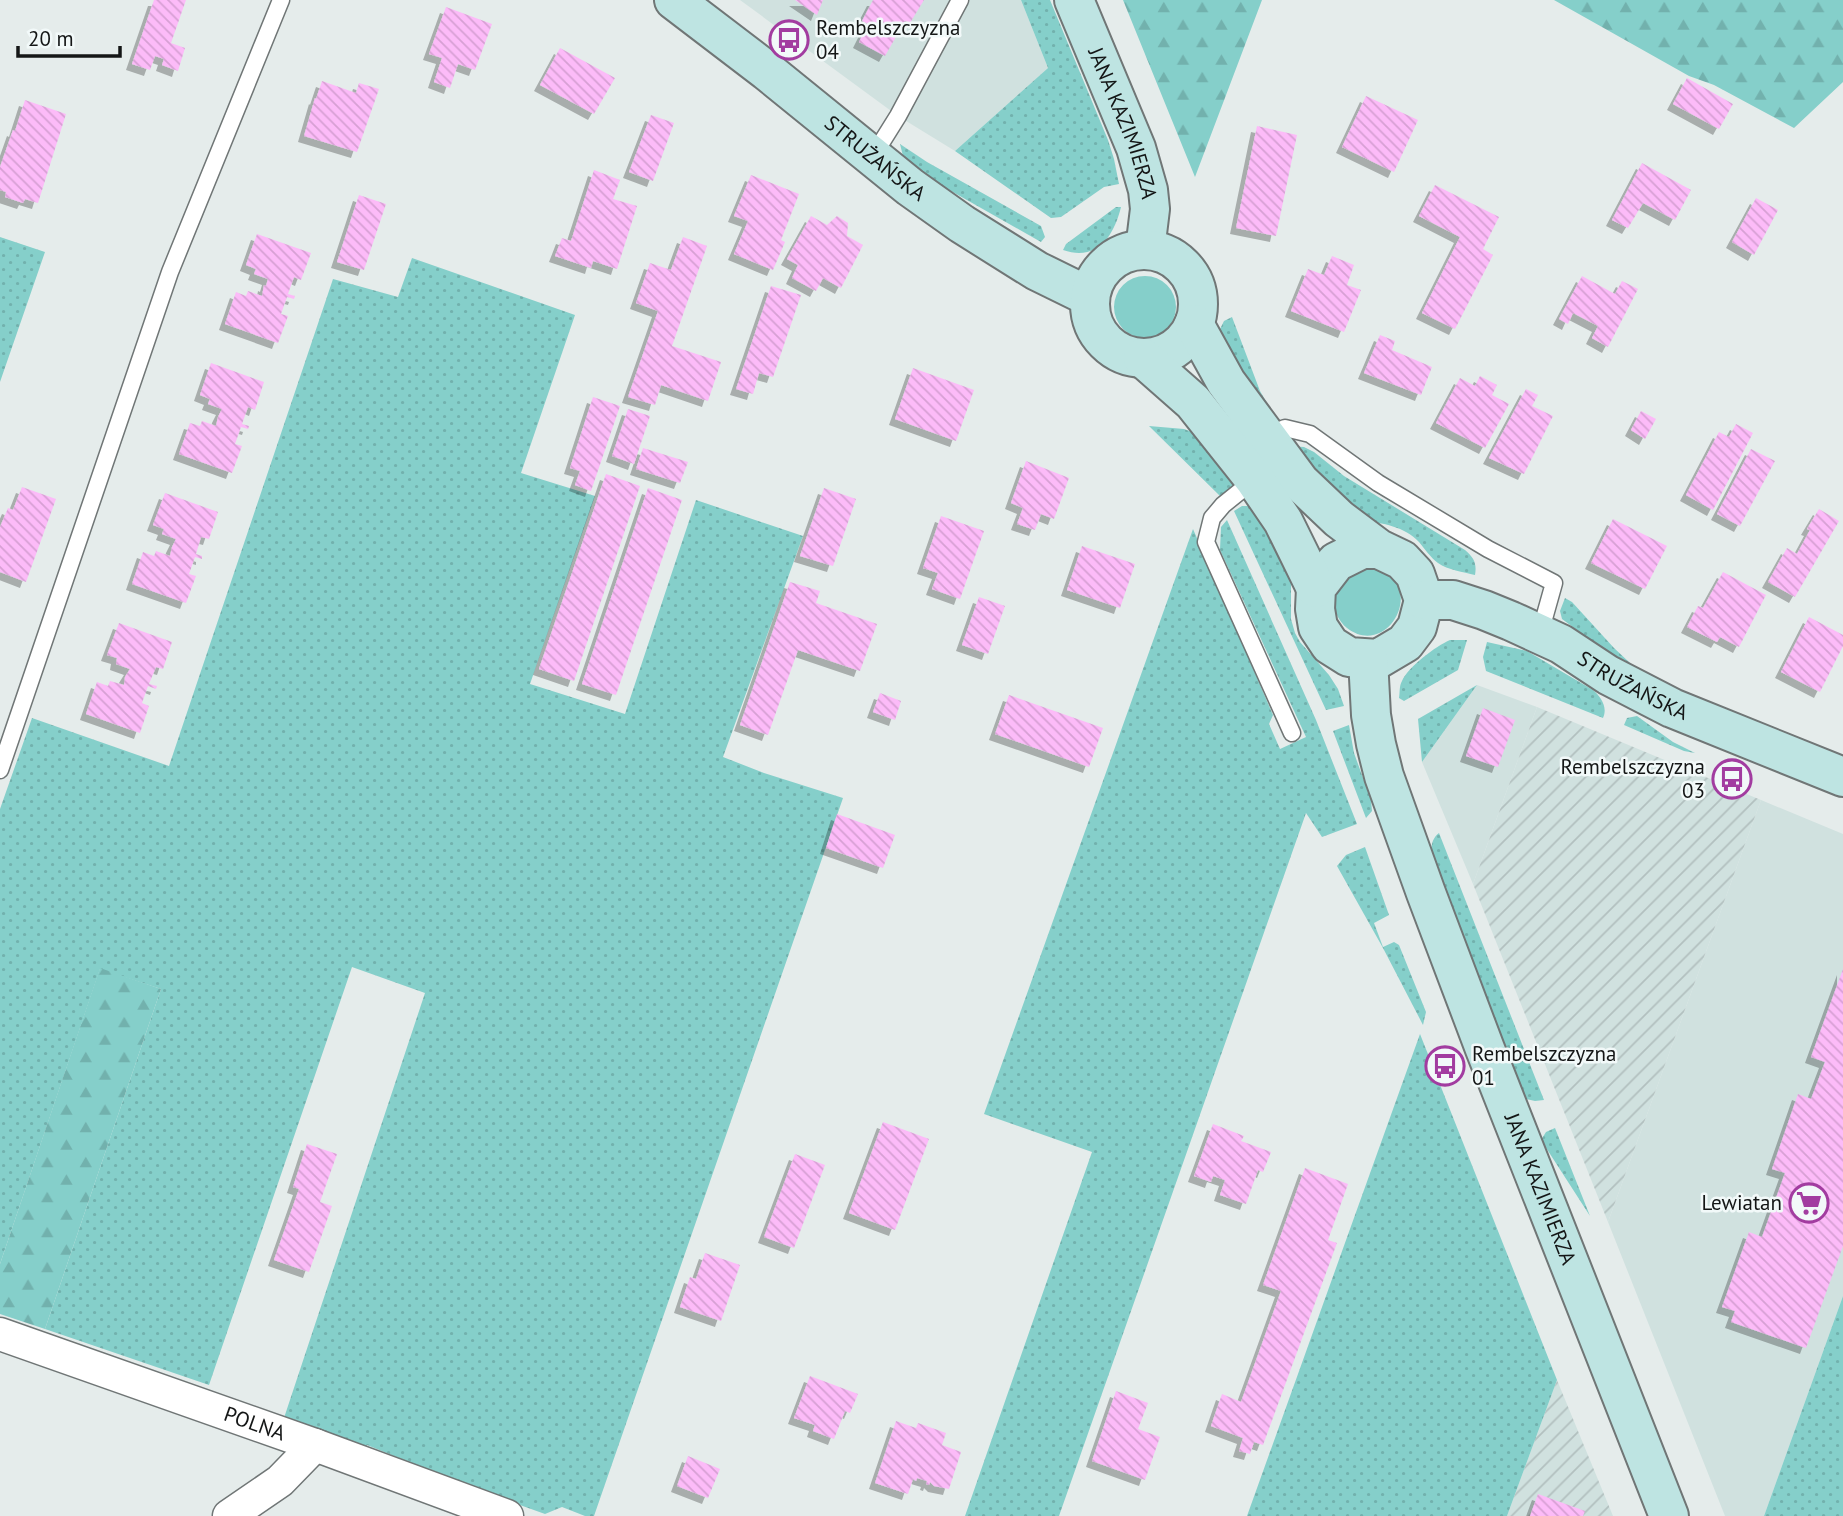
<svg xmlns="http://www.w3.org/2000/svg" width="1843" height="1516" viewBox="0 0 1843 1516" font-family="'PT Sans',sans-serif">
  <defs>
    <pattern id="industrial-furrows" width="10" height="10" patternUnits="userSpaceOnUse" patternTransform="scale(1.75)"><rect width="10" height="10" fill="#d0e1df"/><path d="M-1 1l2-2M0 10L10 0M9 11l2-2" fill="none" stroke="#b2c0bf"/></pattern>
    <pattern id="grass-dots" width="8" height="8" patternUnits="userSpaceOnUse" patternTransform="scale(1.75)"><rect width="8" height="8" fill="#85cfca"/><path d="M2 2h.1M6 6h.1" fill="none" stroke="#72b1ad" stroke-width="1.8" stroke-linecap="round"/></pattern>
    <pattern id="forest-firs" width="22" height="20" patternUnits="userSpaceOnUse" patternTransform="scale(1.75)"><rect width="22" height="20" fill="#85cfca"/><path d="M5 1l3.5 6h-7zM16 11l3.5 6h-7z" fill="#72b1ad"/></pattern>
    <pattern id="building-back-hatch" width="6" height="6" patternUnits="userSpaceOnUse" patternTransform="scale(1.75)"><rect width="6" height="6" fill="#fcbbf8"/><path d="M-1 5l2 2M0 0l6 6M5-1l2 2" fill="none" stroke="#d7a0d4"/></pattern>
    <filter id="shadow"><feDropShadow dx="-6" dy="6" stdDeviation="0" flood-color="#0004"/></filter>
  </defs>
  <rect width="100%" height="100%" fill="#e5eceb"/>
  <path fill="#d0e1df" d="M740 0H1021L1048 68 955 151 898 116Z
    M1477 685 1537 707 1473 884 1422 762Z
    M1761 800 1843 834V1296L1764 1516H1725L1608 1222Z"/>
  <path fill="url(#industrial-furrows)" d="M1537 707 1761 800 1608 1222 1473 884Z
    M1557 1380 1613 1516H1507Z"/>
  <path fill="url(#grass-dots)" d="M1021 0H1050L1108 140 1114 159 1119 184 1104 187 1061 217 1051 218 955 151 1048 68Z
    M900 144 927 162 1041 226 1045 237 1041 242 914 170 904 160Z
    M1116 207H1121C1114 236 1097 262 1063 250L1066 244Z
    M0 237 45 252 0 382Z
    M412 258 575 315 521 473 595 496 530 684 625 714 696 500 803 536 723 757 764 773 843 798 594 1516H585L562 1507 545 1514 473 1488 367 1445 362 1454 281 1427 425 993 352 967 209 1385 45 1329 161 989 100 969 0 1264V809L32 718 169 766 333 279 398 297Z
    M1232 317 1260 391 1275 417 1267 421 1219 331 1224 321Z
    M1149 426 1184 429 1192 432 1234 480 1233 486 1220 496Z
    M1288 446 1304 447 1314 452 1344 476 1465 550C1474 558 1477 563 1475 575 1463 572 1448 570 1438 563 1430 557 1425 549 1419 542 1405 527 1382 522 1363 522Z
    M1242 506H1252L1261 511 1291 577V619L1295 633 1300 642 1329 675 1338 689 1344 706 1326 710 1234 511Z
    M1227 520 1316 720 1357 824 1322 837 1306 813 1059 1516H965L1092 1152 984 1114 1193 529 1273 715 1269 724 1280 749 1306 737 1220 550 1221 527Z
    M1565 598 1572 602 1614 648 1630 663 1624 665 1562 619 1560 611Z
    M1450 640H1467L1458 670 1404 701 1399 698C1400 693 1399 686 1402 681 1408 667 1436 646 1450 640Z
    M1487 642 1527 651 1593 690C1601 697 1608 707 1603 718L1486 671 1483 657Z
    M1477 685 1422 762 1418 719Z
    M1637 716 1673 742 1695 753 1684 751 1624 725 1627 718Z
    M1349 725 1354 753 1371 800 1372 811 1366 818 1333 731Z
    M1439 833 1544 1100 1535 1101 1526 1099 1432 860C1431 850 1430 840 1439 833Z
    M1365 847 1389 915 1374 923 1383 947 1394 942 1399 945 1426 1012 1423 1025 1383 948 1337 866 1346 855Z
    M1420 1034 1557 1380 1507 1516H1247Z
    M1555 1128 1590 1216 1541 1140 1546 1132Z
    M1843 1296V1516H1764Z"/>
  <path fill="url(#forest-firs)" d="M1123 0H1262L1195 177Z
    M1554 0H1843V82L1794 128 1714 85 1689 76Z
    M100 968 161 989 45 1329 0 1314V1264Z"/>
  <path fill="#85cfca" d="M1114 307a31 31 0 1 1 62 0a31 31 0 1 1-62 0Z
    M1365 567C1433 573 1391 662 1347 628 1335 618 1328 598 1338 584 1343 577 1357 572 1365 567Z"/>
  <path fill="url(#building-back-hatch)" filter="url(#shadow)" d="M154 0H186L171 43 185 48 178 71 162 65 164 59 155 56 150 70 132 64Z
    M795 0H823L817 15Z
    M873 0H924L910 23 905 21 885 56 859 42 868 24 862 21Z
    M446 7 492 24 475 70 458 64 450 88 434 82 442 58 429 54Z
    M560 48 615 78 594 114 540 85Z
    M1687 78 1733 104 1719 129 1673 104Z
    M322 81 356 93 359 83 379 89 357 152 304 136 315 98 316 99Z
    M1366 96 1418 120 1394 172 1342 147Z
    M25 100 66 114 38 203 25 199 23 203 5 197 6 192 0 190V167L13 130 15 131Z
    M651 115 674 123 653 181 629 172Z
    M1257 126 1297 135 1276 236 1236 228Z
    M1642 163 1691 190 1675 220 1643 203 1628 228 1612 220Z
    M594 170 620 180 613 199 637 206 617 269 593 261 591 268 555 256 562 238 571 241Z
    M751 175 799 194 781 240 785 242 773 270 734 254 748 221 734 216Z
    M1435 185 1499 217 1483 249 1493 255 1455 329 1422 313 1460 237 1419 216Z
    M359 195 386 204 364 270 337 262Z
    M1756 198 1778 210 1754 255 1732 242Z
    M811 216 827 225 837 216 848 223 847 236 863 245 841 288 823 278 816 291 792 278 798 265 787 259Z
    M257 234 311 253 301 280 294 277 288 294 295 296 294 299 287 297 281 314 288 316 278 343 225 324 236 292 246 296 248 291 262 296 264 285 266 286 268 279 254 274 256 269 246 265Z
    M683 237 707 246 672 346 721 362 708 401 661 385 655 405 628 397 658 311 636 303 650 263 671 270Z
    M1332 256 1354 265 1347 285 1361 290 1344 332 1291 311 1308 269 1324 275Z
    M1582 276 1615 294 1622 281 1638 289 1608 347 1592 338 1598 326 1573 313 1568 324 1559 319Z
    M771 286 801 295 773 377 759 373 753 394 736 389Z
    M1380 335 1395 341 1392 350 1432 367 1421 395 1364 373Z
    M211 363 264 382 255 410 248 407 242 424 249 426 248 429 241 427 235 444 242 446 232 473 179 454 190 423 200 426 202 421 216 426 218 417 222 409 208 404 210 399 200 395Z
    M913 368 974 390 956 441 895 419Z
    M1480 376 1497 385 1492 395 1509 404 1485 448 1436 423 1460 378 1475 386Z
    M1526 389 1538 395 1532 406 1553 416 1524 474 1489 458Z
    M593 397 620 406 591 491 575 485 580 471 570 468Z
    M628 409 650 416 634 464 612 456Z
    M1641 411 1656 419 1645 439 1631 430Z
    M1736 424 1753 433 1713 510 1686 495 1719 432 1729 437Z
    M643 448 688 462 680 483 636 469Z
    M1751 449 1775 461 1740 526 1717 514Z
    M1026 461 1069 478 1054 519 1041 514 1035 530 1017 524 1023 508 1011 503Z
    M606 474 640 486 574 681 539 669Z
    M22 487 56 499 26 582 0 572V527L8 508 13 510Z
    M648 488 682 500 616 695 582 684Z
    M824 488 856 499 833 566 800 556Z
    M165 493 218 512 209 539 201 537 196 554 202 556V559L195 557 189 574 196 576 186 603 132 584 143 552 154 556 156 551 170 556 172 547 176 539 162 534 164 529 153 525Z
    M1819 509 1839 521 1795 597 1768 582 1787 548 1797 554 1810 530 1807 529Z
    M941 516 984 531 960 599 932 589 938 573 923 568Z
    M1613 519 1667 546 1645 589 1591 563Z
    M1082 546 1135 564 1120 608 1067 590Z
    M1723 572 1766 595 1739 647 1720 637 1717 642 1687 627 1698 606 1703 608Z
    M790 582 820 591 816 603 877 624 860 671 798 650 768 735 740 725Z
    M979 597 1005 606 988 654 962 645Z
    M1809 617 1843 635V646L1820 692 1781 672Z
    M119 623 172 642 163 669 156 667 149 684 157 686 156 689 148 686 142 703 149 706 140 733 86 714 97 682 108 686 110 681 124 685 125 677 130 669 116 664 117 658 107 655Z
    M880 693 901 701 895 720 873 712Z
    M1009 695 1103 728 1089 767 995 734Z
    M1483 708 1515 720 1498 767 1466 756Z
    M837 814 895 835 883 868 826 848Z
    M1843 969V1246L1806 1348 1731 1322 1735 1311 1722 1307 1749 1232 1762 1237 1785 1173 1772 1169 1798 1094 1811 1099 1825 1062 1811 1057Z
    M883 1122 929 1139 895 1230 849 1213Z
    M1213 1124 1244 1136 1241 1141 1271 1152 1263 1172 1258 1170 1246 1204 1220 1195 1225 1180 1213 1176 1211 1182 1194 1176Z
    M307 1144 337 1154 320 1202 332 1206 309 1272 274 1260 299 1189 293 1187Z
    M795 1154 825 1165 794 1248 764 1237Z
    M1305 1168 1348 1184 1328 1240 1337 1243 1263 1445 1254 1442 1250 1454 1239 1451 1243 1438 1211 1426 1222 1394 1241 1402 1281 1291 1263 1285Z
    M705 1253 740 1265 721 1321 680 1307 690 1277 696 1279Z
    M810 1376 858 1394 850 1413 845 1411 834 1439 813 1431 815 1425 794 1418Z
    M1116 1391 1148 1403 1138 1429 1160 1437 1145 1480 1092 1461Z
    M896 1421 916 1428 918 1423 946 1433 942 1445 961 1452 949 1489 934 1486 930 1482 929 1485 926 1484 927 1481 917 1478 916 1481 913 1479 908 1494 875 1483Z
    M688 1456 720 1469 708 1498 677 1486Z
    M1538 1494 1585 1511 1583 1516H1530Z"/>
  <g fill="none" stroke-linecap="round" stroke-linejoin="round">
    <g stroke="#707676" stroke-width="19">
      <path id="lane" d="M873 156 898 116 960 0
        M1265 436 1285 428 1310 434 1378 483 1488 549 1554 583 1540 633
        M1254 480 1223 505 1212 518 1206 542 1292 733
        M0 770 170 272 281 0"/>
    </g>
    <g stroke="#707676" stroke-width="35">
      <g id="street">
        <path id="s1" d="M0 1334 315 1445 507 1516"/>
        <path d="M229 1516 280 1481 315 1445"/>
      </g>
    </g>
    <g stroke="#707676" stroke-width="42">
      <g id="secondary">
        <path id="s2" d="M674 0 767 71 910 187 962 224 1037 271 1090 297"/>
        <path id="s3" d="M1074 0 1136 148 1148 190 1150 209 1145 250"/>
        <circle cx="1144" cy="304" r="54"/>
        <path d="M1194 324 1226 382 1300 482 1339 519 1379 549 1402 560 1415 574 1424 600 1417 627 1405 643 1378 659 1349 657 1330 645 1318 627 1315 609 1316 588 1336 562 1362 549H1379"/>
        <path d="M1143 358 1193 402 1255 480 1283 521 1316 588"/>
        <path id="s4" d="M1424 600H1453L1484 610 1511 621 1561 644 1608 675 1672 708 1843 777"/>
        <path id="s5" d="M1368 659 1371 715 1376 744 1384 776 1426 893 1485 1049 1669 1516"/>
      </g>
    </g>
    <use href="#lane" stroke="#fff" stroke-width="16"/>
    <use href="#street" stroke="#fff" stroke-width="32"/>
    <use href="#secondary" stroke="#bee4e2" stroke-width="38"/>
  </g>
  <defs>
    <g id="bus-ring" transform="scale(2.0125)"><circle r="9.5" fill="#f2f9f9" stroke="#a23ca0" stroke-width="1.5"/><path d="M-5-6H5V4H4V6H2V4H-2V6H-4V4H-5ZM-3.5-4V0h7V-4ZM-3.5 1.2v1.5H-2V1.2ZM2 1.2v1.5H3.5V1.2Z" fill="#a23ca0"/></g>
    <g id="supermarket-ring" transform="scale(2.0125)"><circle r="9.5" fill="#f2f9f9" stroke="#a23ca0" stroke-width="1.5"/><path d="M-6-5.5h2.5l.6 2H6L4.5 2H-2.5L-4.4-4H-6ZM-1.5 3.2a1.3 1.3 0 1 0 .1 0ZM3 3.2a1.3 1.3 0 1 0 .1 0Z" fill="#a23ca0"/></g>
  </defs>
  <g fill-rule="evenodd">
    <use href="#bus-ring" x="789" y="40"/>
    <use href="#bus-ring" x="1732" y="779"/>
    <use href="#bus-ring" x="1445" y="1066"/>
    <use href="#supermarket-ring" x="1809" y="1203"/>
  </g>
  <g text-anchor="middle" stroke-width="5" stroke-linejoin="round" paint-order="stroke">
    <g font-size="21" fill="#141616" stroke="#f2f9f9" text-anchor="start">
      <text x="816" y="35">Rembelszczyzna<tspan x="816" dy="24">04</tspan></text>
      <text x="1705" y="774" text-anchor="end">Rembelszczyzna<tspan x="1705" dy="24">03</tspan></text>
      <text x="1472" y="1061">Rembelszczyzna<tspan x="1472" dy="24">01</tspan></text>
      <text x="1782" y="1210" text-anchor="end">Lewiatan</text>
    </g>
    <g font-size="21" fill="#141616" stroke="#f2f9f9">
      <text dy="7" stroke="none"><textPath href="#s3" startOffset="133">JANA KAZIMIERZA</textPath></text>
      <text dy="7" stroke="none"><textPath href="#s2" startOffset="256">STRUŻAŃSKA</textPath></text>
      <text dy="7" stroke="none"><textPath href="#s4" startOffset="229">STRUŻAŃSKA</textPath></text>
      <text dy="7" stroke="none"><textPath href="#s5" startOffset="560">JANA KAZIMIERZA</textPath></text>
      <text dy="7" stroke="none"><textPath href="#s1" startOffset="270">POLNA</textPath></text>
    </g>
  </g>
  <path d="M18 46v10h102v-10" fill="none" stroke="#141616" stroke-width="3.5"/>
  <text x="28" y="46" font-size="21" fill="#141616" stroke="#f2f9f9" stroke-width="5" paint-order="stroke">20 m</text>
</svg>
